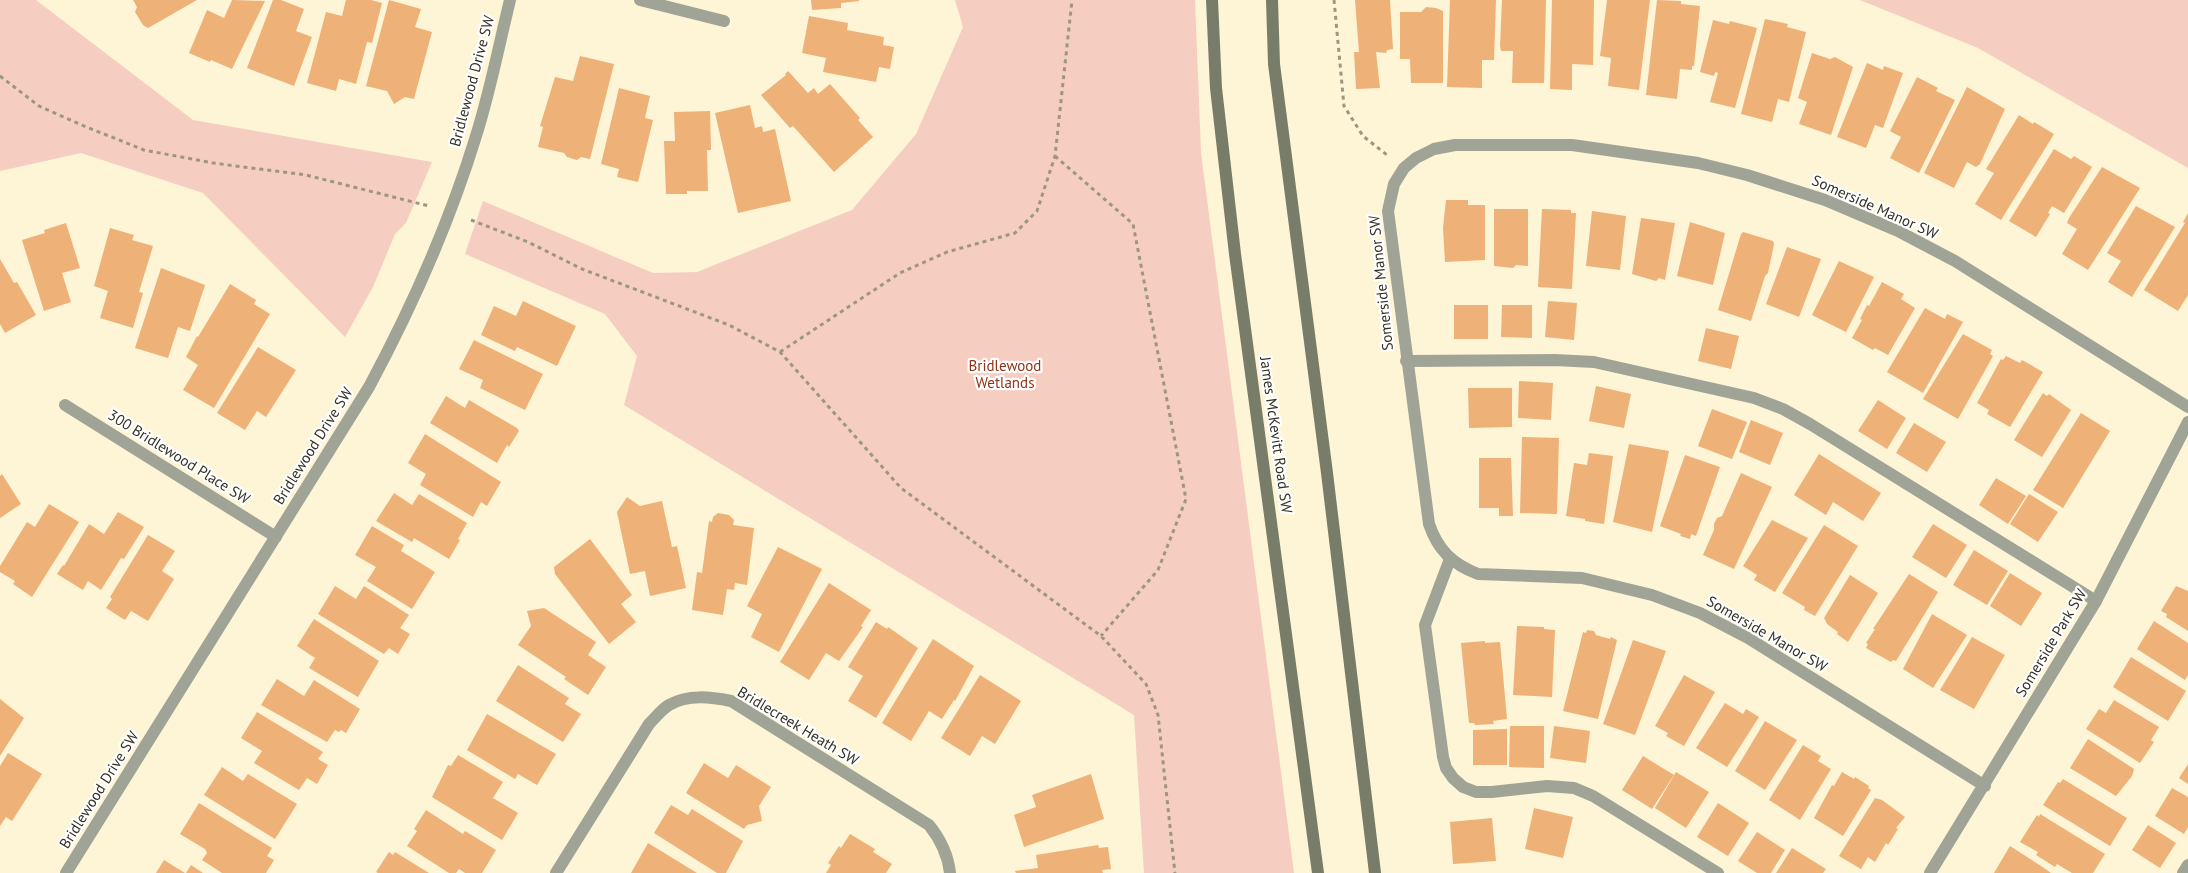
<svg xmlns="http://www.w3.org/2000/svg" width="2188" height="873" viewBox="0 0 2188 873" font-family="'PT Sans',sans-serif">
  <rect width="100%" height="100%" fill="#fef4d6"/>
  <path fill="#f6cdc1" d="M0 0H36L193 120 432 162 406 223 395 234 373 287 345 337 203 193 81 153 0 171Z
    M955 0H1195L1201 153 1294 873H1144L1134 715 624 405 637 356 605 314 465 254 483 201 653 273 697 272 852 210 916 134 963 27Z
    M1860 0H2188V168L1978 48Z"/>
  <path fill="#eeb177" d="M133 0H197L148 28 143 25 135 12 137 7Z
    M232 0 265 1 232 69 211 60 210 62 189 53 207 10 224 18Z
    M273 0H281L304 9 296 31 312 37 294 86 247 68Z
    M346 0H371L382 3 372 43 367 42 356 84 339 79 336 91 307 83 326 12 342 16Z
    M389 0 421 9 415 27 432 32 414 99 405 97 394 104 387 91 366 86Z
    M811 0H859V1L841 3V8L812 10Z
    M1355 0H1390L1393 49 1387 50 1386 53 1376 52 1380 88 1356 89 1354 52H1359Z
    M1450 0H1496L1494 60H1482V88L1447 87Z
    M1502 0H1546L1544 83H1512L1513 51H1501L1500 46Z
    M1552 0H1594L1593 65 1572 64V90L1550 89Z
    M1607 0H1650L1639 90 1608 86 1611 58 1600 56Z
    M1657 0 1681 1V4L1700 6 1694 66H1692V70L1680 69 1677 99 1646 95Z
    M1426 7 1436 8 1443 11V83H1411L1410 59H1400V12H1421Z
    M809 16 848 23 847 30 884 37 883 45 894 47 890 69 879 67 876 82 823 72 826 58 802 53Z
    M1765 19 1788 24 1787 27 1806 32 1789 102 1778 99 1772 122 1741 114Z
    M1713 20 1729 24 1730 21 1757 28 1735 108 1710 102 1718 73 1715 72 1714 76 1700 72Z
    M1812 53 1830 59 1835 57 1853 67 1831 135 1799 124 1807 102 1798 98Z
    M580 56 614 64 590 159 581 157 577 160 567 157 564 153 538 147 543 127 540 126 555 77 573 81Z
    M1867 63 1883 70 1884 66 1903 73 1883 128 1875 125 1866 148 1837 137Z
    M788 71 808 93 814 88 818 94 830 84 860 118 858 120 873 137 834 172 793 126 790 128 761 95 786 75 785 74Z
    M1917 77 1938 88 1936 91 1955 100 1919 173 1890 158 1901 137 1890 131Z
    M1967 87 2005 109 1980 164 1976 167 1967 162 1954 188 1924 173Z
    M619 88 650 96 645 118 653 120 638 182 617 177 619 169 601 164Z
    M750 105 755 128 762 126 763 132 775 129 791 201 738 213 715 113Z
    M710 111 711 150H707L708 191H687V194H666L664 141H675L674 112Z
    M2019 115 2033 124 2034 122 2054 134 2001 220 1975 204 1994 173 1986 169Z
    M2054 149 2071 159 2074 156 2092 167 2064 213 2052 206 2048 213 2050 214 2036 237 2009 221Z
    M2102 167 2140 188 2088 270 2062 254 2077 229 2067 223 2069 218Z
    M1446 200H1468V205H1485V260L1445 262 1443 228Z
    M2136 206 2175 227 2132 297 2108 282 2121 261 2107 253Z
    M1494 209H1528V266L1516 265 1513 268 1494 266Z
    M1542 209 1571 210V213H1576L1572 289 1538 287Z
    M1592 211 1626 216 1620 270 1586 266Z
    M2188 213V295L2178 311 2144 290 2185 223 2183 222Z
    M1641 218 1675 223 1665 280 1659 278 1656 281 1632 274Z
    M1690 222 1725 233 1713 285 1677 276Z
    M66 223 80 268 62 273 71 302 44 311 22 240 45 233 44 230Z
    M110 228 134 235 132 240 153 246 139 292 143 293 133 328 100 318 108 291 94 286Z
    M1743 232 1773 241 1774 244 1768 273 1765 276 1751 321 1718 310 1741 234Z
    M1787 247 1821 259 1799 317 1766 304Z
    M0 259 14 283 17 282 36 315 5 333 0 324Z
    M1839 261 1874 277 1846 332 1812 315Z
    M161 268 205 285 190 331 178 327 168 358 135 348Z
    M1882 282 1904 294 1901 299 1915 308 1888 355 1875 348 1873 350 1852 338 1862 320 1860 319 1867 305 1869 306Z
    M230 284 256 300 254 304 270 314 214 408 183 390 198 365 186 357 197 336 198 337Z
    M523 301 576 326 557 366 517 347 515 351 481 335 494 306 516 316Z
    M1548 301 1577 303 1574 340 1545 337Z
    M1454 305H1488V339H1454Z
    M1502 305H1532V338L1501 337Z
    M1925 308 1945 319 1947 314 1963 322 1923 393 1887 372Z
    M1706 328 1739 336 1731 369 1698 361Z
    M1963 334 1992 350 1990 354 1993 356 1958 419 1923 399Z
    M474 340 543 374 525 410 480 388 483 380 459 369Z
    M258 347 296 370 266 417 257 411 245 430 217 413Z
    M2006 356 2020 363 2022 360 2043 372 2010 427 1987 414 1989 410 1977 403 2001 359 2003 360Z
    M1519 381 1553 383 1551 420 1518 418Z
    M1596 386 1631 394 1624 428 1589 421Z
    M1468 388H1512V427L1469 428Z
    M2043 393 2047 396 2049 394 2071 410 2042 457 2014 440Z
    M446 396 465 408 469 400 517 428 519 431 509 447 507 445 497 463 430 423Z
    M1878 400 1906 418 1887 449 1858 431Z
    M1712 409 1747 422 1732 459 1698 446Z
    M2081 413 2110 431 2063 508 2033 490Z
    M1751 420 1783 433 1770 465 1739 452Z
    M1914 423 1946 442 1927 472 1896 453Z
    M425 434 501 482 487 506 481 502 473 517 420 485 426 474 408 463Z
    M1522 437 1559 438 1557 514 1520 513Z
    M1629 444 1669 451 1652 532 1613 522Z
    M1589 453 1613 456 1604 524 1585 521V519L1566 516 1574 463 1587 465Z
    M1819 454 1881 493 1863 521 1833 502 1826 515 1794 495Z
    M1685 455 1720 467 1696 536 1691 534 1690 539 1680 536 1681 534 1660 526Z
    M1479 458H1511L1513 516H1499V508H1479Z
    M1741 473 1772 487 1734 569 1703 555 1714 530V524L1717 518 1722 516Z
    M2 474 21 504 0 518V476Z
    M1996 478 2026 496 2008 524 1979 505Z
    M394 493 412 505 419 494 467 523 458 539 460 540 449 559 414 538 412 542 376 521Z
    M2029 494 2058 512 2038 542 2010 524Z
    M627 497 640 506 662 501 672 547 677 546 686 588 650 596 645 571 630 574 617 512Z
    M49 504 79 522 32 597 13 584 15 581 0 572V566L27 522 35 527Z
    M118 512 144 527 124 559 121 558 101 590 88 581 83 590 57 574 63 565 64 566 89 524 104 534Z
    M718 513 729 515 734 520 733 525 754 528 747 585 735 583 734 590 727 589 723 615 692 610 697 572 702 573 709 521 712 522 713 517Z
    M1772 520 1808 538 1775 592 1754 580 1757 575 1743 566Z
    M1933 524 1967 545 1946 578 1912 557Z
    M1824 525 1858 546 1815 616 1804 610 1805 607 1782 593Z
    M372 526 404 545 401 551 435 572 412 609 367 581 376 567 355 555Z
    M148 535 175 551 162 571 174 579 148 621 131 611 125 620 106 608 112 599 110 597Z
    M590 539 632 595 621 604 636 622 609 644 555 574 554 567Z
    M778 547 822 569 779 652 751 637 762 614 747 606Z
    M1974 550 2008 571 1987 605 1953 585Z
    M2010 573 2042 593 2021 626 1990 606Z
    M1909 574 1938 592 1896 661 1893 660 1891 662 1866 648 1868 644 1866 643 1875 629H1873Z
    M1850 575 1878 593 1848 642 1837 634 1838 632 1827 624 1824 618Z
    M829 583 871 610 861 626 863 627 839 661 826 653 809 680 780 662Z
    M335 586 356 599 364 586 409 615 400 628 410 634 398 654 389 648 384 654 318 614Z
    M2176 586 2188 591V631L2166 617 2167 614 2161 611Z
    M544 608 596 642 588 655 606 667 588 695 564 679 566 677 518 645 531 626 527 611Z
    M1932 614 1967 635 1933 688 1903 669Z
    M314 619 379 661 358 697 309 668 315 658 297 646Z
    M2154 621 2188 643V675L2185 680 2137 649Z
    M876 622 887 629 888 627 918 648 876 718 848 701 863 676 848 667Z
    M1517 626 1544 627V629L1555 630 1552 697 1513 695Z
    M1587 630 1594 631 1596 635 1610 639 1611 637 1617 640 1598 719 1563 711 1583 632 1586 633Z
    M1972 637 2005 655 1974 709 1940 690Z
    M933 639 974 666 955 701 954 700 942 719 929 711 911 741 882 723Z
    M1633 640 1666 651 1635 735 1603 724Z
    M1485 641V643L1500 642 1507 719 1493 721 1494 724 1475 725 1474 723H1469L1461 643Z
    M2131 657 2186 691 2168 721 2113 687Z
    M518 665 569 698 565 704 581 714 563 742 496 701Z
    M980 675 1021 701 995 744 982 736 970 756 941 738Z
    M1684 675 1715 692 1684 746 1666 736 1668 733 1655 726Z
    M277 679 304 696 314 680 360 709 346 733 341 730 339 732 335 730 327 742 261 705Z
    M0 699 24 718 0 756Z
    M2114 700 2159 727 2151 740 2154 742 2140 763 2086 729 2099 709 2106 713Z
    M1725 703 1743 714 1746 709 1759 717 1727 767 1696 748Z
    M257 712 323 752 318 759 328 765 317 784 307 778 299 790 254 763 262 751 241 738Z
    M487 714 556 754 537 785 518 774 515 779 467 750Z
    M1765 721 1797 740 1765 790 1735 771Z
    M1510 726H1544V768L1509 767Z
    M1554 726 1590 731 1586 763 1550 758Z
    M1507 729V765H1473V730Z
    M2088 739 2134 769 2132 776 2116 796 2070 768Z
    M1803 745 1821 756 1818 761 1831 769 1800 820 1769 800Z
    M8 753 42 774 12 821 6 817 0 826V766Z
    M458 755 503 782 493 798 518 813 502 840 432 797 448 765 451 766Z
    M1643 756 1674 775 1652 809 1622 790Z
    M704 763 728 778 736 765 771 787 759 806 762 821 747 825 744 829 686 793Z
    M2188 764V784L2179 778Z
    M222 767 243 781 248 774 297 804 275 839 204 795Z
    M1676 772 1709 792 1686 828 1655 808Z
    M1842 772 1854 779 1855 777 1869 786 1868 788 1871 790 1843 836 1814 818 1832 785 1834 786Z
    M1091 774 1104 819 1024 847 1014 815 1036 807 1032 795Z
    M2063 779 2127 818 2110 846 2043 805 2058 782 2060 783Z
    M2172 788 2188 797V827L2184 834 2155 816Z
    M1875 798 1882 800 1905 817 1896 828 1898 829 1888 845 1886 843 1875 862 1868 857 1861 869 1839 856Z
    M199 803 272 848 267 856 274 860 266 873H222L202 860 207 853 205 849 180 834Z
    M1718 803 1749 823 1728 856 1697 837Z
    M671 805 688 815 692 809 743 841 726 873H717L654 833Z
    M1534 808 1573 817 1563 858 1525 849Z
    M426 810 463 834 465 831 496 850 482 873H465L459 869 456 873H449L407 846 417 831 414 829Z
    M2040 814 2105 854 2093 873H2072L2057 864 2055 867 2036 855 2038 852 2020 842 2037 815 2039 817Z
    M1492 818 1496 861 1453 864 1450 822Z
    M2148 825 2176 843 2160 868 2132 850Z
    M1757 832 1785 850 1771 873H1757L1738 861Z
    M850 834 875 849 873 852 892 864 886 873H826L831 865 828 863 839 846 841 848Z
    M648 843 697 873H631Z
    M1098 845 1099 848 1108 847 1111 869 1102 870 1103 873H1016L1015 871 1038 868 1036 855Z
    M2010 846 2044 868 2051 873H1994Z
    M1792 848 1826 869 1823 873H1776Z
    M389 852 393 855 395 852 429 873H378L376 872Z
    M164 860 185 873H156Z
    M191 865 203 873H186Z"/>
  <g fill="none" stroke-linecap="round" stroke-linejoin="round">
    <path stroke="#9d9681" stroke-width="3" stroke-dasharray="4 4" stroke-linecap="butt" d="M1334 0 1344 106 1363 136 1387 155
      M0 76 39 106 84 126 144 150 213 163 306 175 429 206
      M1055 156 1133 224 1186 499 1158 570 1101 636
      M471 220 528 242 582 269 729 325 780 352 901 488 1101 636 1146 684 1158 715 1175 873
      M780 352 900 273 947 252 1015 233 1037 211 1055 156 1072 0"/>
    <path stroke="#a0a497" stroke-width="12" d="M1406 361 1555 360 1594 362 1754 398 1783 409 1810 424 2096 601
      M1450 559 1425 625 1443 757 1446 768 1453 778 1463 787 1476 792H1492L1547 786 1574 788 1593 796 1718 873
      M2183 873 2188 865"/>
    <path stroke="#a0a497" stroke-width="12" d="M640 0 724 21
      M65 405 276 537
      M1985 786 1748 638 1700 613 1652 595 1582 578 1478 574C1452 564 1438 550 1429 524L1388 211 1394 184 1404 168 1416 158 1434 149 1455 145H1572L1698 163 1747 175 1825 200 1898 231 1955 261 2188 407
      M66 873 369 387C412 307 449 224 476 136 490 92 499 45 510 0
      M556 873 649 724C655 718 662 709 669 705 688 694 711 697 731 701L929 825C941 840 948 854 950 873
      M1930 873 2096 601 2188 422"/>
    <path stroke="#787d6a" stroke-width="12" d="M1212 0 1216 88 1235 254 1318 873
      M1272 0 1274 64 1327 473 1375 873"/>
  </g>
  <g text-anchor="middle" stroke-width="4.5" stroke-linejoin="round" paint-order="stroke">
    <g font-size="15" fill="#343125" stroke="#fff">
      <text transform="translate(472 81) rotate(-75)" y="5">Bridlewood Drive SW</text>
      <text transform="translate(1875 207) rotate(24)" y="5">Somerside Manor SW</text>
      <text transform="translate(1381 283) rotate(-96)" y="5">Somerside Manor SW</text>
      <text transform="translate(1276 435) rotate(82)" y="5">James McKevitt Road SW</text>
      <text transform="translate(313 446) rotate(-58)" y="5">Bridlewood Drive SW</text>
      <text transform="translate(179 457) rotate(32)" y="5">300 Bridlewood Place SW</text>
      <text transform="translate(1767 634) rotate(30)" y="5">Somerside Manor SW</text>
      <text transform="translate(2051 643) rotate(-59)" y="5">Somerside Park SW</text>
      <text transform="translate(798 726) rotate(31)" y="5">Bridlecreek Heath SW</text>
      <text transform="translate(99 790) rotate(-58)" y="5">Bridlewood Drive SW</text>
    </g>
    <g font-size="15" fill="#903215" stroke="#fff">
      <text x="1005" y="371">Bridlewood<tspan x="1005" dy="17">Wetlands</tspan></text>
    </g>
  </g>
</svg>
